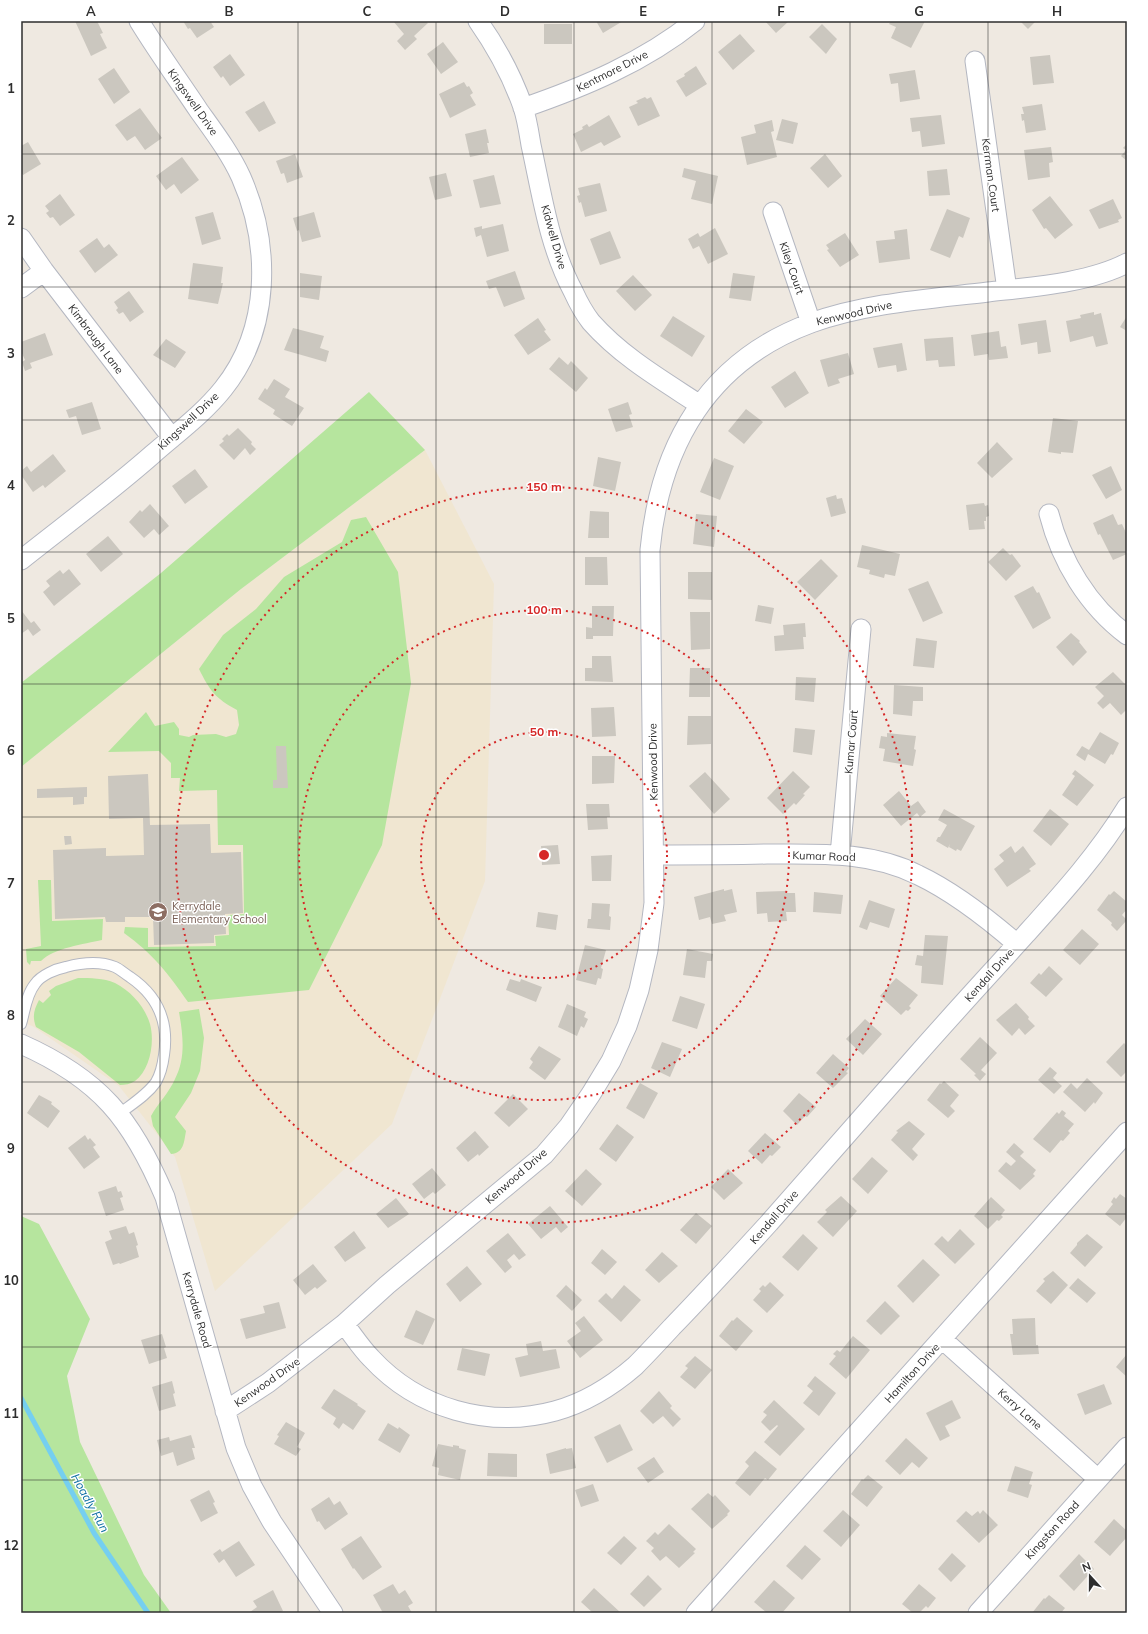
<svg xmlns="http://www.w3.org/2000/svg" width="1148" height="1634" viewBox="0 0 1148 1634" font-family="Mulish,sans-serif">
  <rect width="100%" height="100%" fill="#efe9e1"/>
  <path fill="#f0e6d1" d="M425 450 494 584 485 881 392 1124 215 1291 175 1157 119 1086 34 1027 21 1021V767L241 589Z"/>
  <path fill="#b6e59e" d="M369 392 425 450 241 589 21 767V683L161 573Z
    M366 517 398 572 411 683 382 845 309 990 188 1002C168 973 153 954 124 933L125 927 148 928V947L216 946 215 936 229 935 228 915 244 914 243 845H218L217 790 179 791 180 778H171V763L159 751 108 752 146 712 155 726 174 722 179 729V735L189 737 193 735 216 734 226 737 236 734 239 725 237 710C215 698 210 691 199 669L223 635 256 609 284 577 342 542 351 520Z
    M38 880H51L52 921 103 919 102 940C84 944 54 948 41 961H31L30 965 27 962 26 949 41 946Z
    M78 978C91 978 103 978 115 983 131 991 145 1007 150 1024 155 1042 150 1070 135 1081 130 1084 125 1085 120 1085L79 1052 36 1027C32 1016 34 1010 39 1000L43 1003 51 995 49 991 56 986Z
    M199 1009 204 1038 200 1071 191 1093 175 1117 186 1131C184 1142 184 1153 171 1154L153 1126 151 1116C158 1103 169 1093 175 1079 186 1058 183 1035 179 1012Z
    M21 1216 39 1224 90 1319 67 1376 80 1442 144 1575 171 1613H21Z"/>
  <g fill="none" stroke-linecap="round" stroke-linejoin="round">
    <path stroke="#75cff0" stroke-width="5" d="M21 1398 94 1533 148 1613"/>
  </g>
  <path fill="#cbc7bf" d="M75 21H97L103 33 100 34 107 48 91 56Z
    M183 21H210L214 27 197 38 190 28 188 29Z
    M393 21H425L428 23 414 36 417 39 405 50 397 41 404 34Z
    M596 21H623L603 33Z
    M765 21H789L776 33Z
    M891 21H925L911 48 891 38 896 27 889 24Z
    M1020 21H1036L1028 29Z
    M544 24H572V44H544Z
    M822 24 837 39 826 54 809 37Z
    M740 34 755 51 733 70 718 52Z
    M443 42 458 62 441 74 427 54Z
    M230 54 245 75 230 86 223 76 221 78 213 67Z
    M1050 55 1054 83 1033 85 1030 57Z
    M696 66 707 84 686 97 676 81 685 76 684 74Z
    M114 68 130 92 114 104 98 79Z
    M915 70 920 99 900 102 898 83 891 84 889 74Z
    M464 82 467 87 469 86 473 93 470 95 476 105 450 118 439 94Z
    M645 97 647 99 651 97 660 116 638 126 629 107 638 103 636 101Z
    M264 101 276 123 259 132 245 112Z
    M1042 104 1046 130 1026 133 1024 120 1022 121 1021 114H1024L1022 107Z
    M140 108 162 138 145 150 135 136 127 141 115 125Z
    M609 115 621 137 604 146 601 142 581 152 573 134 583 129 582 127 587 124 589 127Z
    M941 115 945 144 922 147 920 131 912 132 910 118Z
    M782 119 798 123 793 144 776 140Z
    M772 120 774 131 771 132 777 157 747 165 741 137 756 133 754 125Z
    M486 129 489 143H487L489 153 470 157 465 134Z
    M28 142 41 164 23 175 21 173V146Z
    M1127 144V161L1121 156 1126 150 1123 148Z
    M1051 147 1053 162 1049 163 1050 177 1028 180 1024 150Z
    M295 154 303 177 287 183 284 173 281 174 276 161Z
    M825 154 842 176 828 188 810 168Z
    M182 157 199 180 181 194 174 184 166 190 156 176Z
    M684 168 718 176 712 204 691 199 696 181 682 177Z
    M947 169 950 195 929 196 927 171Z
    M446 173 452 196 435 200 429 177Z
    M494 175 501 204 480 208 473 180Z
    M600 183 607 211 585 217 581 202 579 203 577 196 580 195 578 188Z
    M60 194 75 215 60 226 53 217 50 218 46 213 49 211 45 206Z
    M1050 196 1073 225 1055 239 1046 228 1044 229 1032 210Z
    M1113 199 1122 218 1118 220 1119 222 1099 229 1089 210Z
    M947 209 970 218 963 238 959 236 950 258 930 250Z
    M213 212 221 239 202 245 195 217Z
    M314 212 321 237 302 242 299 230 297 231 293 218Z
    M503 224 509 251 487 257 481 235 476 237 474 228 482 226V229Z
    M715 228 728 254 708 264 699 246 693 249 688 239 698 233 700 237Z
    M907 229 910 259 879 263 876 241 895 239 894 231Z
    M610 231 621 258 600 265 590 239Z
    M845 233 859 255 840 267 827 250 829 249 826 245Z
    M97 238 104 248 109 244 118 255 95 273 79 251Z
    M193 263 223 267 221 283H223L218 304 188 299Z
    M515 271 525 299 504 307 496 287 489 289 486 281Z
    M300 273 322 276 319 300 300 297Z
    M733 273 755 276 751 301 729 298Z
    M633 275 652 295 635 311 616 291Z
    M129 291 144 312 130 322 123 312 119 314 116 310 118 308 114 302Z
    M1094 312V315L1101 313 1108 344 1096 347 1093 336 1070 342 1066 321 1081 318 1080 315Z
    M673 316 705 336 692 357 660 336Z
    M1127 316V331L1120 327Z
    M538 318 546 330 544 331 551 340 528 355 514 335Z
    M1046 320 1051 352 1038 354 1037 342 1021 345 1018 324Z
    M293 328 324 336 320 348 329 351 326 362 284 350Z
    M999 331 1001 347 1006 346 1008 358 989 360 988 354 974 356 971 335Z
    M45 333 53 355 30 363 32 368 25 371 22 362 25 360 21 351V342Z
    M953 337 955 366 939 367 938 360 926 361 924 339Z
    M166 339 186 352 175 368 153 355Z
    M902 343 907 370 897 372 896 365 878 368 873 348Z
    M848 353 854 374 838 379 840 383 828 387 820 360Z
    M559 357 568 365 571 361 588 378 576 392 549 369Z
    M795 371 809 393 785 408 771 387Z
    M274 379 290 389 285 397 304 408 292 426 273 414 275 410 258 399 265 388 267 390Z
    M92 402 101 429 82 435 76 416 69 418 66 410Z
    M628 402 632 414 629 415 633 427 616 432 608 409Z
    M746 409 763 422 744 444 728 431Z
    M1053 418 1078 421 1073 453 1061 452V454L1048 452Z
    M238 428 252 442 251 444 256 449 250 455 245 448 234 460 219 445 224 441 222 439 227 434 229 436Z
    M997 442 1013 459 992 478 977 463Z
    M53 454 66 471 45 488 43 485 33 492 21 475V471L27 466 31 472Z
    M598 457 621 462 615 491 593 486Z
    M714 458 734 466 720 500 700 492Z
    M1111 466 1122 490 1106 499 1092 475Z
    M195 469 208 487 185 504 172 486Z
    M836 495 837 499 842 498 846 513 831 517 826 498Z
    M984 503 985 506 988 505 989 516 986 517V521H984L985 529 969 530 966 505Z
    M150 504 169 526 159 535 154 529 144 538 129 522 140 510 142 512Z
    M590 511 609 512V538H588Z
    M696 514 717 516 714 547 693 544Z
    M1113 514 1118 525 1122 524 1127 535V554L1113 560 1100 534 1098 535 1093 523Z
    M108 536 123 554 101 572 86 554Z
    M862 545 900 554 895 576 885 574 884 578 869 574 870 570 857 567Z
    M1003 548 1010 555 1012 554 1021 566 1006 581 988 562Z
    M585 557H607L608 585H585Z
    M821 559 838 576 815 600 797 582Z
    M69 569 81 584 54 606 43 592 50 586 46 581 60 570 63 574Z
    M688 572H712V600L688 599Z
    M928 581 943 613 923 622 908 589Z
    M1033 586 1037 593 1039 592 1051 618 1033 629 1014 596Z
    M758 605 774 608 771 624 755 621Z
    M592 606H614L613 636H593V639H586V627L592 628Z
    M21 610 31 623 34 621 41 630 33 636 28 629 21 634Z
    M690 612H710V649L691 650Z
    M805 623 806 637H803L804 649 775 651 774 636 784 635 783 625Z
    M1071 633 1080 641 1079 642 1087 652 1073 666 1056 647Z
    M916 638 937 641 934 668 913 666Z
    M592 656H611L613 682 585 681V668H592Z
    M690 668H710V697H689Z
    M1113 672 1127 686V709L1121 715 1110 703 1103 709 1097 703 1104 696 1095 687Z
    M796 677 816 678 814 702 795 700Z
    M894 685 923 687V701H913L912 716 893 714Z
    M614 707 616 736 592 737 591 708Z
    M688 716H711V744L687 745Z
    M795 728 815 730 812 755 793 752Z
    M1100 732 1119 743 1113 755 1111 754 1105 764 1088 754 1085 761 1076 755 1082 746 1089 750Z
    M887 733 916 736 914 749 916 750 913 766 883 761 885 749 879 748 881 736 887 737Z
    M276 746H286L288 788H273V780H277Z
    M592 756H615L614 783 592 784Z
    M1075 770 1094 785 1077 806 1062 795 1075 776 1072 774Z
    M793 771 810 787 803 794 805 795 796 805 794 803 783 814 767 798Z
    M705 772 730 799 714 814 689 786Z
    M148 774 150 825 210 824 211 853 241 852 243 913 225 914 226 934 214 935V943L154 945 153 917H125V922H106L105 917 55 919 53 850 106 848V856L144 855 143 818 109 819 108 776Z
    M87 787V797H84V804L73 805V797L37 798V789Z
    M899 791 911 806 918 801 926 812 920 817 917 813 901 826 883 805Z
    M586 804H609L610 817H607L608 829 588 830Z
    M944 809 975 826 961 851 957 849 956 851 949 847 950 844 948 848 936 841 938 837H940L947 825 938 820Z
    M1050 809 1069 824 1051 846 1033 831Z
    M64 836H71L72 844 65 845Z
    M558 845 560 864 542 865 541 846Z
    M1011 846 1015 853 1023 846 1036 864 1029 869 1031 871 1007 887 994 869 1004 861 999 855Z
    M612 855 611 881H592L591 856Z
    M724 889V891L732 889 737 912 724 915 726 921 712 924 710 917 699 920 694 897Z
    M785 891V893H795L796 912H786L787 921 768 922 767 913 757 914 756 892Z
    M1114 891 1127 902V909L1122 915 1127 920 1117 931 1111 925 1112 923 1097 910 1109 894 1110 895Z
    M814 892 843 895 841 914 813 912Z
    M869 900 895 909 889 928 870 922 867 930 859 927Z
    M592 903 610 904 609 916 611 917 610 930 587 928 588 919H591Z
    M538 912 558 915 556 930 536 927Z
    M1082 929 1099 944 1080 965 1063 950Z
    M925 935 948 936 943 985 921 983 922 966 915 965 917 955 923 956Z
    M585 945 606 950 601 968 603 969 601 979 598 978 596 985 576 980Z
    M687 949 713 954 712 961H707L705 978 683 975Z
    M1049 966 1063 979 1046 997 1030 983 1039 973 1041 975Z
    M896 978 918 995 909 1006 911 1008 908 1011 906 1010 901 1015 880 996Z
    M510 979 520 982 521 979 542 987 536 1002 506 990Z
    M680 996 705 1004 697 1029 672 1021Z
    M1016 1003 1029 1017 1028 1019 1035 1026 1025 1035 1019 1028 1012 1036 996 1020Z
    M567 1004 586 1012 584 1017 588 1019 584 1028 581 1026 577 1036 558 1027Z
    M865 1019 882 1034 863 1055 846 1039Z
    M980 1037 997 1053 981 1070 986 1074 980 1081 974 1075 976 1074 960 1059Z
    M662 1042 682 1049 670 1077 651 1068Z
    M1124 1043 1127 1046V1071L1121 1077 1106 1062Z
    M539 1046 561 1059 545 1080 529 1068 533 1062 530 1059Z
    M833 1054 849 1068 846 1072 848 1073 833 1088 816 1073Z
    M1050 1067 1057 1073 1053 1078 1062 1086 1054 1094 1038 1080Z
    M1087 1078 1103 1093 1095 1104 1094 1102 1085 1112 1063 1092 1071 1083 1077 1089Z
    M944 1081 959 1095 950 1106 955 1111 948 1118 927 1100 940 1083 941 1084Z
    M640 1083 658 1093 644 1119 626 1108Z
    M799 1093 816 1107 807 1117 805 1116 797 1125 783 1111Z
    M513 1094 528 1109 509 1127 494 1113Z
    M39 1095 52 1102 51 1104 60 1111 48 1128 27 1113Z
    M1062 1110 1066 1113 1064 1116 1074 1124 1068 1131 1070 1133 1063 1141 1061 1140 1050 1153 1033 1139 1057 1112 1059 1114Z
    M909 1121 925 1134 912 1149 918 1155 913 1161 891 1140 898 1132 896 1131Z
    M617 1124 634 1137 616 1162 599 1149Z
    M475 1131 489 1147 479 1156 478 1154 468 1162 456 1148Z
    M765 1133 781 1147 772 1156 770 1155 762 1164 748 1151Z
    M85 1135 88 1140 90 1138 96 1145 93 1147 100 1157 84 1169 68 1148Z
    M1014 1143 1024 1152 1020 1156 1036 1170 1033 1174 1035 1176 1020 1190 998 1171 1006 1162 1011 1166 1016 1161 1006 1152Z
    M872 1157 888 1171 868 1194 852 1179Z
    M432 1168 446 1185 435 1194 433 1192 424 1199 412 1184Z
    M586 1169 602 1184 582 1206 565 1191Z
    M728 1169 743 1183 724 1200 711 1187Z
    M116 1186 118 1192 121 1191 123 1197 120 1198 124 1210 106 1216 98 1192Z
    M1120 1194 1127 1199V1217L1120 1226 1105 1214 1113 1204 1111 1202 1114 1197 1116 1199Z
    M841 1196 857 1211 833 1237 817 1222 827 1212 825 1210Z
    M991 1197 1005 1210 1001 1215 1003 1217 999 1221 997 1220 988 1229 974 1216Z
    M396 1198 409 1214 388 1228 376 1214Z
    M550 1206 568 1227 561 1233 556 1227 541 1239 528 1224Z
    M696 1213 712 1226 696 1244 680 1230Z
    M126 1226 129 1234 134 1232 138 1245 136 1246 139 1257 120 1264 119 1263 113 1265 105 1242 112 1239 109 1231Z
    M960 1229 975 1244 955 1264 934 1244 942 1236 948 1242Z
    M354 1231 366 1248 345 1262 334 1247Z
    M508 1233 526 1255 519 1260 514 1254 507 1260 512 1267 505 1273 486 1251Z
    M803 1234 818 1248 798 1271 782 1257Z
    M1087 1234 1103 1247 1085 1267 1070 1253 1077 1245V1243Z
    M602 1249 617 1262 605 1275 591 1263Z
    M662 1252 678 1266 659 1283 645 1270Z
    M923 1259 940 1275 913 1303 897 1286Z
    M313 1264 327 1281 317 1289 315 1287 305 1295 293 1280Z
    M467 1266 482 1284 460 1302 446 1284Z
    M1053 1271 1068 1285 1051 1304 1036 1291 1045 1281 1043 1279Z
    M1078 1278 1096 1293 1087 1303 1069 1288Z
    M770 1282 784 1295 767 1313 753 1300 761 1291 759 1289 763 1285 765 1287Z
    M566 1285 582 1300 572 1311 556 1296Z
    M624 1285 641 1300 621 1322 598 1301 606 1293 612 1299Z
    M885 1301 900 1316 881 1335 866 1321Z
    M279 1302 286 1328 246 1339 240 1319 265 1313 263 1306Z
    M416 1310 435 1319 423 1345 404 1337Z
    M584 1316 603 1340 580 1358 567 1341 581 1331 575 1323Z
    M737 1317 753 1331 736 1351 719 1336 732 1320 733 1321Z
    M1035 1318 1036 1345H1038L1039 1354 1013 1355 1010 1334H1013L1012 1319Z
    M162 1334 166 1347 164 1348 167 1358 149 1364 141 1340Z
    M853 1336 870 1350 846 1379 829 1364 836 1356 833 1354 837 1350 840 1352Z
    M541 1341 543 1351 556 1349 560 1368 520 1377 515 1358 528 1355 526 1344Z
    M462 1348 490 1354 485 1376 457 1370Z
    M1127 1354V1377L1116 1367Z
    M695 1356 712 1370 695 1389 680 1377 688 1368 685 1366Z
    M815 1376 836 1393 819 1416 803 1403 813 1391 807 1386Z
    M172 1381 175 1393 173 1394 176 1406 159 1411 152 1387Z
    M1104 1384 1112 1404 1085 1415 1077 1394Z
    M334 1389 358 1404 357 1405 366 1411 353 1430 343 1423 339 1429 333 1424 336 1418 321 1408Z
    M659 1391 672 1406 670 1408 681 1419 673 1427 663 1416 653 1424 640 1411Z
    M774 1400 805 1429 780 1456 764 1442 778 1426 777 1425 770 1431 761 1422 767 1415 763 1412Z
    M952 1400 961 1418 945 1426 950 1436 940 1441 926 1413Z
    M286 1422 305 1433 297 1447 301 1449 296 1456 274 1444 279 1436 277 1435Z
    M388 1423 398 1429 399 1427 410 1435 400 1453 378 1440Z
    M620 1424 633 1450 607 1463 594 1437Z
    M191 1435 195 1448H192L195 1459 177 1466 173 1452 161 1456 157 1440 169 1437 170 1441Z
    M906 1438 928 1458 919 1468 912 1462 900 1475 885 1461Z
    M438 1444 453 1447V1445L459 1446V1448L466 1450 460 1480 438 1475 439 1468 432 1466Z
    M566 1448V1449L572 1448 576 1468 550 1474 546 1454Z
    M755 1451 777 1469 768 1480 765 1478 750 1496 735 1483 749 1466 745 1462Z
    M488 1453 517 1454V1477L487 1476Z
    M654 1457 664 1472 648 1483 637 1468Z
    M1015 1466 1033 1472 1029 1484 1032 1485 1028 1498 1007 1491Z
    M868 1475 883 1487 867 1507 851 1494 862 1479 863 1480Z
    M593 1484 599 1501 581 1507 575 1490Z
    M209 1490 215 1502 213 1503 218 1513 201 1522 190 1500Z
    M708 1493 713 1497 715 1495 730 1511 727 1514 728 1515 712 1529 691 1509Z
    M329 1497 334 1505 340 1501 348 1514 325 1530 319 1521 317 1522 311 1509Z
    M843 1510 860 1525 841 1547 823 1531Z
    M983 1510 998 1525 979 1543 956 1521 966 1511 972 1516 978 1511 980 1514Z
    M1114 1519 1127 1531V1537L1110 1556 1094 1542Z
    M669 1524 696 1549 693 1552 695 1553 679 1568 666 1556 660 1561 651 1551 654 1548 646 1541 655 1532 658 1535Z
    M361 1536 382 1567 363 1580 354 1568 353 1569 341 1549Z
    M624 1536 637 1548 621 1565 607 1553Z
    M239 1541 255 1565 236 1577 224 1559 219 1563 213 1554 220 1549 222 1552Z
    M805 1545 821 1559 802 1580 786 1566Z
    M952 1553 966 1566 951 1582 938 1569Z
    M1079 1554 1094 1569 1074 1591 1059 1576Z
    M648 1575 662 1589 644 1607 630 1594Z
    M774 1580 795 1598 782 1613H767L754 1602Z
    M393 1584 399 1594 405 1590 413 1603 408 1606 412 1613H383L373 1595Z
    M919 1584 936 1598 928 1608 926 1606 919 1613H913L902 1604Z
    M594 1588 621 1613H593L581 1602Z
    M273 1590 283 1611 278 1613H251L250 1612 257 1607 253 1601Z
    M1049 1595 1065 1608 1061 1613H1032L1044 1598 1045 1599Z"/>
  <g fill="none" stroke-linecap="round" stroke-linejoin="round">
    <g stroke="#b4b7c1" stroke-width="12">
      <path id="service" d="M21 1024C25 1011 26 995 35 984 41 975 56 969 66 967 81 963 100 961 115 967 120 969 125 974 130 977 158 996 169 1022 164 1055 163 1063 160 1075 156 1082 147 1095 132 1104 119 1114"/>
    </g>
    <g stroke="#b4b7c1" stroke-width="21">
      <path id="minor" d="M478 21C497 48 512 76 523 107 527 119 529 133 531 145 542 195 549 246 573 291 578 302 584 313 591 322 622 357 662 380 700 405
        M975 61 1007 290
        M523 108C584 87 644 62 695 21
        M773 212 811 323
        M21 238 44 271 172 438
        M21 288 44 271
        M1049 514C1061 561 1088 606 1127 635
        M21 560C65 525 111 491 153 454 177 433 203 414 223 389 271 329 271 245 241 177 230 153 214 132 199 111 179 81 158 52 139 21
        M655 855C692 855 729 855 767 854 818 854 871 851 918 875 954 892 987 918 1017 944
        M840 855 861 629
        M21 1044C100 1079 132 1119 165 1197L236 1448 252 1486 272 1522 333 1613
        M344 1324C353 1335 361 1348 371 1358 418 1409 489 1429 555 1411 584 1403 612 1386 635 1366 648 1353 660 1340 672 1327 705 1293 737 1258 769 1223 818 1167 867 1111 916 1056 952 1015 989 975 1026 934 1062 894 1099 853 1127 807
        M942 1339 1098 1479
        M225 1411 268 1383 344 1324 387 1285 544 1155 569 1126 591 1094 611 1061 627 1026 639 990 648 950 654 903 650 550C660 445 708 361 811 323 867 303 929 299 988 292 1031 287 1089 283 1127 263
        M696 1613 1127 1132
        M978 1613 1127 1447"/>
    </g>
    <use href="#service" stroke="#fff" stroke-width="10"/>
    <use href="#minor" stroke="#fff" stroke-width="19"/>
  </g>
  <path fill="none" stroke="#2e2e2e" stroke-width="1" stroke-opacity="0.55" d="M160 21V1613M298 21V1613M436 21V1613M574 21V1613M712 21V1613M850 21V1613M988 21V1613M21 154H1127M21 287H1127M21 420H1127M21 552H1127M21 684H1127M21 817H1127M21 950H1127M21 1082H1127M21 1214H1127M21 1347H1127M21 1480H1127"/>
  <g fill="none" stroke="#d62828" stroke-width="2" stroke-dasharray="2 4">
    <circle cx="544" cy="855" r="123"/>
    <circle cx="544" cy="855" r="245"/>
    <circle cx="544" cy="855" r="368"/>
  </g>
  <defs>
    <g id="school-disc" transform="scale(1)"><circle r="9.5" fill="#8d6e63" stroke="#fff"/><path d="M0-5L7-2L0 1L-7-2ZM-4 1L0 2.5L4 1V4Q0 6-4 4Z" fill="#fff"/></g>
  </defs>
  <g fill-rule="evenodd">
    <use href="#school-disc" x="158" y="912"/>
  </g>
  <g text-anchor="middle" stroke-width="3" stroke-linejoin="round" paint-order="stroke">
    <g font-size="11" fill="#2e2e2e" stroke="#fff">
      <text transform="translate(612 71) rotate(-27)" y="4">Kentmore Drive</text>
      <text transform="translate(193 102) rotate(55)" y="4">Kingswell Drive</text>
      <text transform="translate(991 175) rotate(82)" y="4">Kerrman Court</text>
      <text transform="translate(554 237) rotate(74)" y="4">Kidwell Drive</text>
      <text transform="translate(792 268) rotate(71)" y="4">Kiley Court</text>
      <text transform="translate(854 313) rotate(-13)" y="4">Kenwood Drive</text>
      <text transform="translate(96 339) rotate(53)" y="4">Kimbrough Lane</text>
      <text transform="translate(188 421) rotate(-43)" y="4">Kingswell Drive</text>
      <text transform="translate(851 742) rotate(-85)" y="4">Kumar Court</text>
      <text transform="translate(653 762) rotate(-91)" y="4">Kenwood Drive</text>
      <text transform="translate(824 856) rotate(2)" y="4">Kumar Road</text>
      <text transform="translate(989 975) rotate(-48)" y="4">Kendall Drive</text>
      <text transform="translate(516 1176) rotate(-41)" y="4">Kenwood Drive</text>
      <text transform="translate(774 1217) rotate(-49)" y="4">Kendall Drive</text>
      <text transform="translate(197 1310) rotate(74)" y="4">Kerrydale Road</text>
      <text transform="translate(912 1373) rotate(-48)" y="4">Hamilton Drive</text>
      <text transform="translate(267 1382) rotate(-35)" y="4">Kenwood Drive</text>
      <text transform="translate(1020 1409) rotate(42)" y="4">Kerry Lane</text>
      <text transform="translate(1052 1530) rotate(-48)" y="4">Kingston Road</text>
    </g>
    <g font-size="11" fill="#785e54" stroke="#fff" text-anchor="start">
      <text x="172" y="910">Kerrydale<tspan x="172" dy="13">Elementary School</tspan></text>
    </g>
    <g font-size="12" font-style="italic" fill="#0d6fa3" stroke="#fff">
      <text transform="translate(90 1503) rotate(61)" y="4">Hoadly Run</text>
    </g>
  </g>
  <circle cx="544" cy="855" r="6" fill="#d62828" stroke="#fff" stroke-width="2"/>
  <g font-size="12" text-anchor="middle" font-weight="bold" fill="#d62828" stroke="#fff" stroke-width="3" stroke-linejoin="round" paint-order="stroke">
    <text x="544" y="491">150 m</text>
    <text x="544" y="614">100 m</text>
    <text x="544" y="736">50 m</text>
  </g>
  <rect width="1148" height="1634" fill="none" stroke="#ffffff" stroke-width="44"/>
  <g transform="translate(1090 1576) rotate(339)" stroke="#ffffff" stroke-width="3" paint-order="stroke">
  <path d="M0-3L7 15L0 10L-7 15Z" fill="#2e2e2e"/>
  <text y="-6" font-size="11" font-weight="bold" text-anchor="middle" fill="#2e2e2e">N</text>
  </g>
  <rect x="22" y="22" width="1104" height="1590" fill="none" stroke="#2e2e2e" stroke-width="1.5"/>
  <g font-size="13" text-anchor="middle" font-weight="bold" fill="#2e2e2e">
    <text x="91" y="16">A</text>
    <text x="229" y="16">B</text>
    <text x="367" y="16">C</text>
    <text x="505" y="16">D</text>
    <text x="643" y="16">E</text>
    <text x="781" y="16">F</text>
    <text x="919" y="16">G</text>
    <text x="1057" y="16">H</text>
    <text x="11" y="93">1</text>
    <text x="11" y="225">2</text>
    <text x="11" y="358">3</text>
    <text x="11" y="490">4</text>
    <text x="11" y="623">5</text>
    <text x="11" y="755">6</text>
    <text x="11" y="888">7</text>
    <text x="11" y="1020">8</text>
    <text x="11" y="1153">9</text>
    <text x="11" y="1285">10</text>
    <text x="11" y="1418">11</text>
    <text x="11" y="1550">12</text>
  </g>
</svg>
